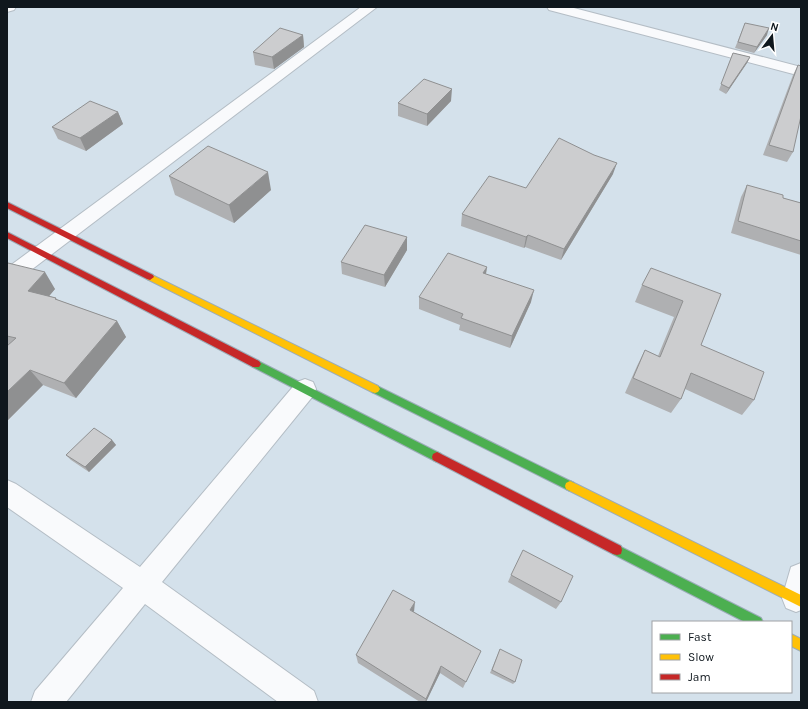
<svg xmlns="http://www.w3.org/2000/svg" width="808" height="709" viewBox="0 0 808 709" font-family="Karla,sans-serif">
  <rect width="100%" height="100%" fill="#d4e1eb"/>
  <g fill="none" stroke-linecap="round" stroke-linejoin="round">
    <g stroke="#b4bdc5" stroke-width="2">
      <path id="street" d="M7 7H16L14 10 7 12Z
        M361 7H377L14 283 7 285V268Z
        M547 7H570L801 67V76L549 10Z
        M305 379 313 382 316 389 313 396 162 582 314 691 318 702H278L145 604 66 702H31L35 691 123 588 7 507V480L16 484 140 567 297 382Z
        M801 563V610L796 612 786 608 782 598 791 567Z"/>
    </g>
    <g stroke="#9bacb8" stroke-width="2">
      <path id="fast" d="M256 360 441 454 442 457 441 460 437 462 433 460 253 367 251 364 253 361Z
        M375 385 574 483 575 486 574 489 570 491 372 392 370 389 372 386Z
        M617 545 761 618 763 622H745L613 554 612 550 613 546Z"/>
    </g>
    <g stroke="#9bacb8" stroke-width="2">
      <path id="slow" d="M150 274 378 386 380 389 378 392 375 393 372 392 147 279 146 277Z
        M570 481 801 595V607L566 489 565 486 566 483Z
        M791 634 801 639V651L791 646Z"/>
    </g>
    <g stroke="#9bacb8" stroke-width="2">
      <path id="jam" d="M7 202 153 275 154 277 150 280 147 279 7 208Z
        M7 232 259 361 261 364 259 367H253L7 238Z
        M437 452 621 546 622 550 621 554 617 555 613 554 433 460 432 457 433 454Z"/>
    </g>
    <use href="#street" fill="#f9fafc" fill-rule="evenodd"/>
    <use href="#fast" fill="#4caf50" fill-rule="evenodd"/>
    <use href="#slow" fill="#ffc107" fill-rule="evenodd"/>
    <use href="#jam" fill="#c62828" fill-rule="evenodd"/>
  </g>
  <path fill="#afb0b2" d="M745 23 767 35 754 53 735 48Z
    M303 35 304 47 274 69 255 65 253 52Z
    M733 53 750 57 747 63 726 94 719 90Z
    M798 65 793 152 787 162 763 155 793 75Z
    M451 101 427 126 398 116V103Z
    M118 112 123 124 86 151 58 139 52 127Z
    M613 174 561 260 525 247 524 248 461 226 462 214 526 188Z
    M169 176 271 190 234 223 175 195Z
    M747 185 783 198 801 203V255L731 233 741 197Z
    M407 237V250L385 287 342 274 341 262Z
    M7 265 55 289 49 296 56 298 58 300 117 321 126 337 76 398 43 385 7 421Z
    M487 267 486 274 531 302 510 348 459 330 460 325 419 309V297Z
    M642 285 721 294 701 345 754 400 742 415 685 389 681 399 671 413 625 393 637 366 645 350 658 356 674 317 635 302Z
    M112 440 116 445 89 472 71 460 66 455Z
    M511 575 561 602 556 609 508 582Z
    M414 612 481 651 463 688 440 673 426 702H420L358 663 356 655Z
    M500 649 515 682 513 684 490 673Z"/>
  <path fill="#8f9091" d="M769 28 767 35 754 53 757 47Z
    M303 35 304 47 274 69 272 57Z
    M750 57 747 63 726 94 729 88Z
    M452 89 451 101 427 126V114Z
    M118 112 123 124 86 151 80 138Z
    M617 163 613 174 561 260 564 249Z
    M268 172 271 190 234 223 229 205Z
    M528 235 525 247 524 248 526 237Z
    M407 237V250L385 287 384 275Z
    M487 267 485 279 483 273Z
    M45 272 55 289 40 307 28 291Z
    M534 290 531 302 510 348 512 336Z
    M117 321 126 337 76 398 64 383Z
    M30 370 43 385 7 421V392Z
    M112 440 116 445 89 472 85 467Z
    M415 602 414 612 410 610Z
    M441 666 440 673 426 702H425L426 699Z"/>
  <path fill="#cccdcf" stroke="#8f9091" d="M745 23 769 28 757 47 738 42Z
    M280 28 303 35 272 57 253 52Z
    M733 53 750 57 729 88 721 84Z
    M798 65 801 66V116L793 152 769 145Z
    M424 79 452 89 427 114 398 103Z
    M90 101 118 112 80 138 52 127Z
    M559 138 594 155 617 163 564 249 528 235 526 237 462 214 489 176 526 188Z
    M208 146 268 172 229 205 169 176Z
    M747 185 783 195V198L801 203V241L738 221Z
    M365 225 407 237 384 275 341 262Z
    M448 253 487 267 483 273 534 290 512 336 461 318 463 314 419 297Z
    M8 263 45 272 28 291 56 298 55 299 117 321 64 383 30 370 7 392V346L16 338 7 336V265Z
    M651 268 721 294 701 345 764 372 754 400 691 373 681 399 633 378 645 350 660 357 683 301 642 285Z
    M94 428 112 440 85 467 66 455Z
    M523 550 573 576 561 602 511 575Z
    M393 590 415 602 410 610 481 651 466 682 441 666 426 699 356 655Z
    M500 649 522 660 515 682 492 670Z"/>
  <rect width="808" height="709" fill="none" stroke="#0f171d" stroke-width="16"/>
  <rect x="652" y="621" width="140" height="72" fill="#ffffff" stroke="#9fa2a5"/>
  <rect x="660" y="634" width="20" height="6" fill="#4caf50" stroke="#9fa2a5"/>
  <text x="688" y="641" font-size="12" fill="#0f171d">Fast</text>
  <rect x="660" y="654" width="20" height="6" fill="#ffc107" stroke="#9fa2a5"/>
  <text x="688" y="661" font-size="12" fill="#0f171d">Slow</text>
  <rect x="660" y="674" width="20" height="6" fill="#c62828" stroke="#9fa2a5"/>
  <text x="688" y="681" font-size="12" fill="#0f171d">Jam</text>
  <g transform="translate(772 36) rotate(16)" stroke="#ffffff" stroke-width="3" paint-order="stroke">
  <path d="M0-3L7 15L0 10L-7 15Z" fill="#0f171d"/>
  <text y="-6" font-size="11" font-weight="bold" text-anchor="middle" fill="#0f171d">N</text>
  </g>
</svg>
